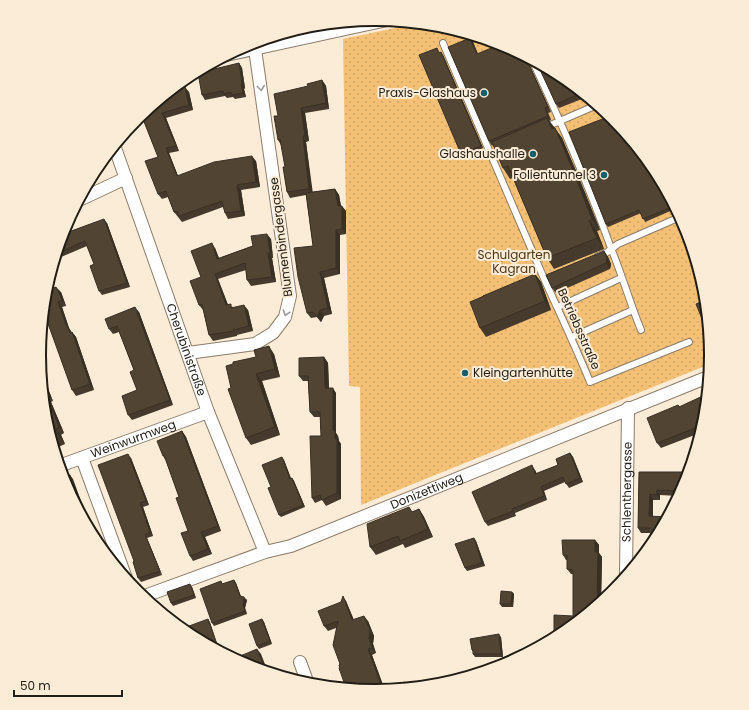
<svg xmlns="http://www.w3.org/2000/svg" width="749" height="710" viewBox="0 0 749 710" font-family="Poppins,sans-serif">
  <defs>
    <pattern id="grass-tufts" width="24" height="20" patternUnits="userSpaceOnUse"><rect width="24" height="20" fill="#f3c076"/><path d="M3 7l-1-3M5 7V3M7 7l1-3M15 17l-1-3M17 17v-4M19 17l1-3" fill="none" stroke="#d0a565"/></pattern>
    <pattern id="garden-dots" width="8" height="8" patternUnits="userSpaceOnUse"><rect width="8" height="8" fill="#f3c076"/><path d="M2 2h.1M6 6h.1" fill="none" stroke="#d0a565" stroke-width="1.8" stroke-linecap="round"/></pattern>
  </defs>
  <rect width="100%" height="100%" fill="#fbecd7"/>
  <path fill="url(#grass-tufts)" d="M355 21 254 43 247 44 309 25Z"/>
  <path fill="url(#garden-dots)" d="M419 23 440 26 503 45 561 76 612 118 654 169 685 227 704 290 710 355V364L361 505 360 387 349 386 343 39Z"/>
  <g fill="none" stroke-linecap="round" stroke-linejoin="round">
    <g stroke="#8b7d6a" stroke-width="8">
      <path id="service" d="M443 43C476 120 509 197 542 274 558 310 575 345 590 382L689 342
        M532 60C561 122 588 184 611 248 622 275 630 303 641 330
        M546 127 597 105
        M598 256 606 253 618 244 680 217
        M558 307 621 278
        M572 337 633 310"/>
    </g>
    <g stroke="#8b7d6a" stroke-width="14">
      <g id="minor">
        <path d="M226 55 387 20"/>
        <path id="s1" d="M114 145 208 412 265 552"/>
        <path d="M77 201 126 178"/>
        <path d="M188 353 255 344 273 333 285 317 290 296 255 49"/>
        <path d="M82 458 127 581"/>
        <path id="s2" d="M59 466 208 412"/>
        <path id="s3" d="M626 576 628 408"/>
        <path id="s4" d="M142 597 265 552 291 546 708 377"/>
        <path d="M300 662 308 684"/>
      </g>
    </g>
    <use href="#service" stroke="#fff" stroke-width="6"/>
    <use href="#minor" stroke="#fff" stroke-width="12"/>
  </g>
  <path fill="#463a2c" d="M470 38 473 42 478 54 528 62 551 112 548 113 551 120 549 121 562 138 579 178 600 230 597 231 604 249 554 269 547 258 513 178 510 179 503 168 493 145 492 146 489 141Z
    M439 51 440 53 443 55 483 148 463 157 461 154Z
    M239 63 242 68 245 88 244 89 246 97 235 99 233 97 227 98 225 96 205 100 202 95Z
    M561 76 587 97 559 108 556 104Z
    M322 80 326 86 329 109 305 113 309 141 306 142 312 192 335 189 339 195 341 206 346 211V234L340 235V274L324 278 332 314 324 316 321 322 317 317 311 318 307 313 313 246 306 195 290 198 287 192 285 167 281 145 278 140 308 86Z
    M179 83 180 88 189 92 193 110 166 118 179 151 169 153 178 176 256 161 260 187 241 190 245 216 228 219 225 213 223 207 182 222 174 212 168 197 162 199 158 194V157L141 114Z
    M654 169 675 209 645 222 641 213 608 227 606 224Z
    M107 223 130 287 102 295 99 291 94 264 87 246 54 260 63 231 64 234Z
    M271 239 273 258H272L276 282 251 286 247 280 246 270 218 279 228 305 233 307 248 310 253 331 237 335V336L213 341 209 335 203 310 199 305 201 277 215 248 219 258Z
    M604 251 608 257 611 264 610 269 556 293 552 288Z
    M535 274 541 282 551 310 486 337 480 328Z
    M45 291 61 292 66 306 62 307 69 328 71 332H72L76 337 94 390 76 396 72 390 49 325 43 327 42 324Z
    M139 312 173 405 132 420 128 415 137 390 134 370 119 332 113 334 109 329Z
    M274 354 280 377 262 381 280 435 251 445 246 438 231 388 233 364Z
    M324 357 328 363 329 388 336 393V433L338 436 339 441 341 444V499L326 506 322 500 315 503 312 498 321 436 320 417H314L310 412 308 381H303L299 376Z
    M40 373 44 379 53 401 51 402 64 433 61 435 65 444 54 449 45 420Z
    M678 405 679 406 704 421 700 433 661 448 657 443Z
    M182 431 186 437 221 531 205 537 212 554 193 561 190 556 188 531 179 497 166 461 163 456Z
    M570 453 573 457 583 482 569 488 565 482 544 491 547 500 515 513 516 516 488 526 485 522 535 470 537 474 558 465Z
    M131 458 149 505 143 507 153 536 147 538 162 575 141 582 138 578 134 561Z
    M284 460 291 478H292L294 481 305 507 281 517 279 515 271 487Z
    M639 472H687L688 474 685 484 678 496 660 495V500H653V517L650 533H641L638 528Z
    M419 509 424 517 433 537 405 548 403 544 376 555 370 547 412 512Z
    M474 538 476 541 485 566 467 571 465 568Z
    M595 540 599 545V553L602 557 601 602 561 634 555 637 554 635 573 616V574H571L567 569V560H566L563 555Z
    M234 580 236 583 241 597 247 600 245 608 247 614 214 626 212 623 223 584Z
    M192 587 196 598 173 606 171 603Z
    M512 592 514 594 513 607H502L500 604Z
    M346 601 354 620 368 621 374 636 373 644 376 653 372 655 384 689 405 682 409 688 374 691 340 668 336 628 328 631 324 626Z
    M262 619 264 622 272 644 259 649 257 646Z
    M501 637 503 657H475L473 654V652L472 650Z"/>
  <path fill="#393024" d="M470 38 473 42 480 59 477 54Z
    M441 52 443 55 483 148 481 146Z
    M525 56 528 58V62L551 112 548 107Z
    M239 63 242 68 245 88 244 89 246 97 243 93Z
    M322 80 326 86 329 109 326 103Z
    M179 83 181 94 178 89 177 85Z
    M185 87 189 92 193 110 189 105Z
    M301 108 305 113 309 141 305 136Z
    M545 108 548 113 551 120 548 116Z
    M162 113 166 118 179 151 176 146Z
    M547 118 555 128 552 129Z
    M555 128 562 138 579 178 600 230 592 219Z
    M303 136 306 142 313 194 309 189Z
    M166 148 169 153 180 181 177 176Z
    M252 156 256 161 260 187 256 182Z
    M237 185 241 190 245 216 241 211Z
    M335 189 339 195 342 212 338 206Z
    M342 206 346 211V234L342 229Z
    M104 219 107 223 130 287 127 283Z
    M589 221 597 231 604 249 597 238Z
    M336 230 340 235V274L336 268Z
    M267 234 271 239 273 258 270 253Z
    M212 243 215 248 221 264 217 259Z
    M604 251 608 257 611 264 610 269 606 263Z
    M268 253 272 258 276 282 272 277Z
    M320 272 324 278 332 314 328 308Z
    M215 274 218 279 230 310 226 305Z
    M535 274 541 282 551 310 545 301Z
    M56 287 61 292 66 306 62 300Z
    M58 302 62 307 69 328 71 331 74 338 66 325Z
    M244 305 248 310 253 331 249 326Z
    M135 307 139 312 173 405 170 400Z
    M320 310 324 316 321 322 317 317Z
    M72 332 76 337 94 390 90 384Z
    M269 346 274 354 280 377 275 369Z
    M324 357 328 363 329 393 325 388Z
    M40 373 44 379 53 401 49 395Z
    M256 374 262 381 280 435 275 427Z
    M333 388 336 393V433L338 436 339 441 341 444V499L337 493 335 439 333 431Z
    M47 396 51 402 64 433 59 427Z
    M56 429 61 435 65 444 60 438Z
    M182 431 186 437 221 531 218 526Z
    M570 453 573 457 583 482 580 478Z
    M128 454 131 458 149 505 146 501Z
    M282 457 284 460 292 482 290 479Z
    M532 465 535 470 538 478 535 474Z
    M70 475 73 479 96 542 91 534Z
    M292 478 294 481 305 507 303 505Z
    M541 487 544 491 547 500 544 496Z
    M657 490 660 495V500L657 495Z
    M650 494 653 500V522L649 516Z
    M140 503 143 507 153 536 150 532Z
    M419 509 424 517 433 537 428 529Z
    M201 532 205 537 212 554 208 549Z
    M145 535 147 538 162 575 160 571Z
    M474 538 476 541 485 566 482 563Z
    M595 540 599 545V553L602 557 601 602 597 605 595 552Z
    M234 580 236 583 242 599 240 596Z
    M190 584 192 587 196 598 194 595Z
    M512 592 514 594 513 607 511 604Z
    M343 596 346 601 356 626 352 620Z
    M244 597 247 600 245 608 247 614 245 611 243 605Z
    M364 616 368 621 374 636 373 644 376 653 372 648 369 638Z
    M208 619 210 622 220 652 219 651Z
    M262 619 264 622 272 644 270 641Z
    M499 634 501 637 503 657 501 654Z
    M257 649 261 654 268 672H266Z
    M368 649 372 655 385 690H383Z"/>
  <path fill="#514433" stroke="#393024" d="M470 38 477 54 501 44 525 56 548 107 545 108 548 116 489 141 448 47Z
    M437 48 439 53 441 52 481 146 461 154 419 55Z
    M239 63 242 83 241 85 243 93 232 95 231 92 224 94 223 91 202 95 198 73Z
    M537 63 561 76 582 93 556 104Z
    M322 80 326 103 301 108 305 136H303L309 189 287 192 283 167H285L280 139 278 140 274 116H278L274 94 308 86 307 84Z
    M177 85 178 89 185 87 189 105 162 113 176 146 166 148 177 176 214 162 252 156 256 182 237 185 241 211 225 213 222 201 179 216 177 211 174 212 166 191 158 194 145 161 158 157 141 114Z
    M610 116 612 118 654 169 674 206 643 219 639 210 606 224 569 132Z
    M547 118 552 129 555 128 572 168 592 219 589 221 597 238 547 258 508 166 503 168 492 142Z
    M335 189 338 206H342V229L336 230V268L320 272 328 308 320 310 317 317 313 312 307 313 298 277 294 248 313 246 306 193Z
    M104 219 127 283 99 291 90 266 94 264 85 241 56 254 62 232 63 234Z
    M267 234 270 253H268L272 277 247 280 245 263 215 274 226 305 231 304V308L244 305 249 326 233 330 234 331 209 335 202 304 199 305 190 281 201 277 191 251 212 243 217 259 253 246 251 236Z
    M604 251 607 258 606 263 552 288 546 275Z
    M535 274 545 301 480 328 470 302 484 296H483Z
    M56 287 62 300 58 302 66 325H67L70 333 72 332 90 384 72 390 46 318 42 320 45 291Z
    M705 300 709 336 696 304Z
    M135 307 170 400 128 415 122 396 137 390 130 372 134 370 117 326 109 329 105 319Z
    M269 346 275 369 256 374 275 427 246 438 228 389 231 388 226 366 233 364V362L256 357 254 350Z
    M324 357 325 388H333V431H335V439H337V493L322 500 320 495 312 498 310 436H321L320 412H310L308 376H299V358Z
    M40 373 49 395 47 396 59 427 56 429 60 438 51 442 45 420Z
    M707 394 704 421 703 425 657 443 647 418 678 405 679 407Z
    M182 431 218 526 201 532 208 549 190 556 181 533 188 531 176 498 179 497 164 455 163 456 157 441Z
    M570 453 580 478 566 484 563 477 541 487 544 496 512 509 513 511 485 522 472 492 532 465 535 474 558 465 556 459Z
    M128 454 146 501 140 503 150 532 145 535 160 571 138 578 133 562 134 561 98 465Z
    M282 457 290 479 292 478 303 505 279 515 268 488 271 487 262 465Z
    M639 472H687V478L685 484 681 491 657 490V495L650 494 649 516 667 517 654 542 650 547 651 528H638Z
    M70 475 91 534 64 483 62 478Z
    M409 507 412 512 419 509 428 529 400 541 398 536 370 547 367 524Z
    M474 538 482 563 465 568 455 544Z
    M562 540H595V552H598L597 605 561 634 560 635H554V615L573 616V570L567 569V555H563Z
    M234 580 240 596 244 597 243 605 245 611 212 623 200 589 221 581 222 584Z
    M190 584 194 595 171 603 167 592Z
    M501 591 512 592 511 604H500Z
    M343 596 352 620 364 616 370 630 369 638 372 648 368 649 383 690 405 682 407 688 374 691 346 688 339 668H340L339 665 340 664 333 645 338 621 324 626 318 611 341 602Z
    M208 619 219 651 188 634 181 629Z
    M262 619 270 641 257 646 249 624Z
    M499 634 501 654H473V650H472L470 639Z
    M257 649 266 672 246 665 233 659Z"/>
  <defs><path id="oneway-chevron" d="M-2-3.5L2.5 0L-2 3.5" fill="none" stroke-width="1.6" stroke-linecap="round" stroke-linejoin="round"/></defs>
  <g stroke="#9c9996">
    <use href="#oneway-chevron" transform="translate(261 88) rotate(82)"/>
    <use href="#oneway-chevron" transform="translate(286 313) rotate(108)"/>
  </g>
  <g fill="#15606d" stroke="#fbecd7" stroke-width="1.5">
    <circle cx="484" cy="93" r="4"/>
    <circle cx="533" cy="154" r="4"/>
    <circle cx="604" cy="175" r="4"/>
    <circle cx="465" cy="373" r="4"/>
  </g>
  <g text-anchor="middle" stroke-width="4" stroke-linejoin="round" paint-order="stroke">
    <g font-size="12" fill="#221d15" stroke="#fbecd7" text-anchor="end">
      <text x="476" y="97">Praxis-Glashaus</text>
      <text x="525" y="158">Glashaushalle</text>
      <text x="596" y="179">Folientunnel 3</text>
      <text x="473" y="377" text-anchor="start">Kleingartenhütte</text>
    </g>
    <g font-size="12" fill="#221d15" stroke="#fbecd7">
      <text transform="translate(281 237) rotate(-97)" y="4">Blumenbindergasse</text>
      <text transform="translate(579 329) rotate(66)" y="4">Betriebsstraße</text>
      <text dy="4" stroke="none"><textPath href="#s1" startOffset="217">Cherubinistraße</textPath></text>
      <text dy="4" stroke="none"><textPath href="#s2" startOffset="79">Weinwurmweg</textPath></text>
      <text dy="4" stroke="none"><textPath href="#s4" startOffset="304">Donizettiweg</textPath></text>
      <text dy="4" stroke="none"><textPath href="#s3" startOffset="84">Schlenthergasse</textPath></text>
    </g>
    <g font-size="12" fill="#4c3716" stroke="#fbecd7">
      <text x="514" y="259">Schulgarten<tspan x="514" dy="14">Kagran</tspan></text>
    </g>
  </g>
  <path d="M0 0H749V710H0ZM46 355a329 329 0 1 1 658 0a329 329 0 1 1-658 0Z" fill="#fbecd7" fill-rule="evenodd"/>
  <path fill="none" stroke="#221d15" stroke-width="2" d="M46 355a329 329 0 1 1 658 0a329 329 0 1 1-658 0Z"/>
  <path d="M14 690v6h108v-6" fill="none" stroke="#221d15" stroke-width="2"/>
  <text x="20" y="690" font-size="12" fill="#221d15" stroke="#fbecd7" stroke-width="3" paint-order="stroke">50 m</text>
</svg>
